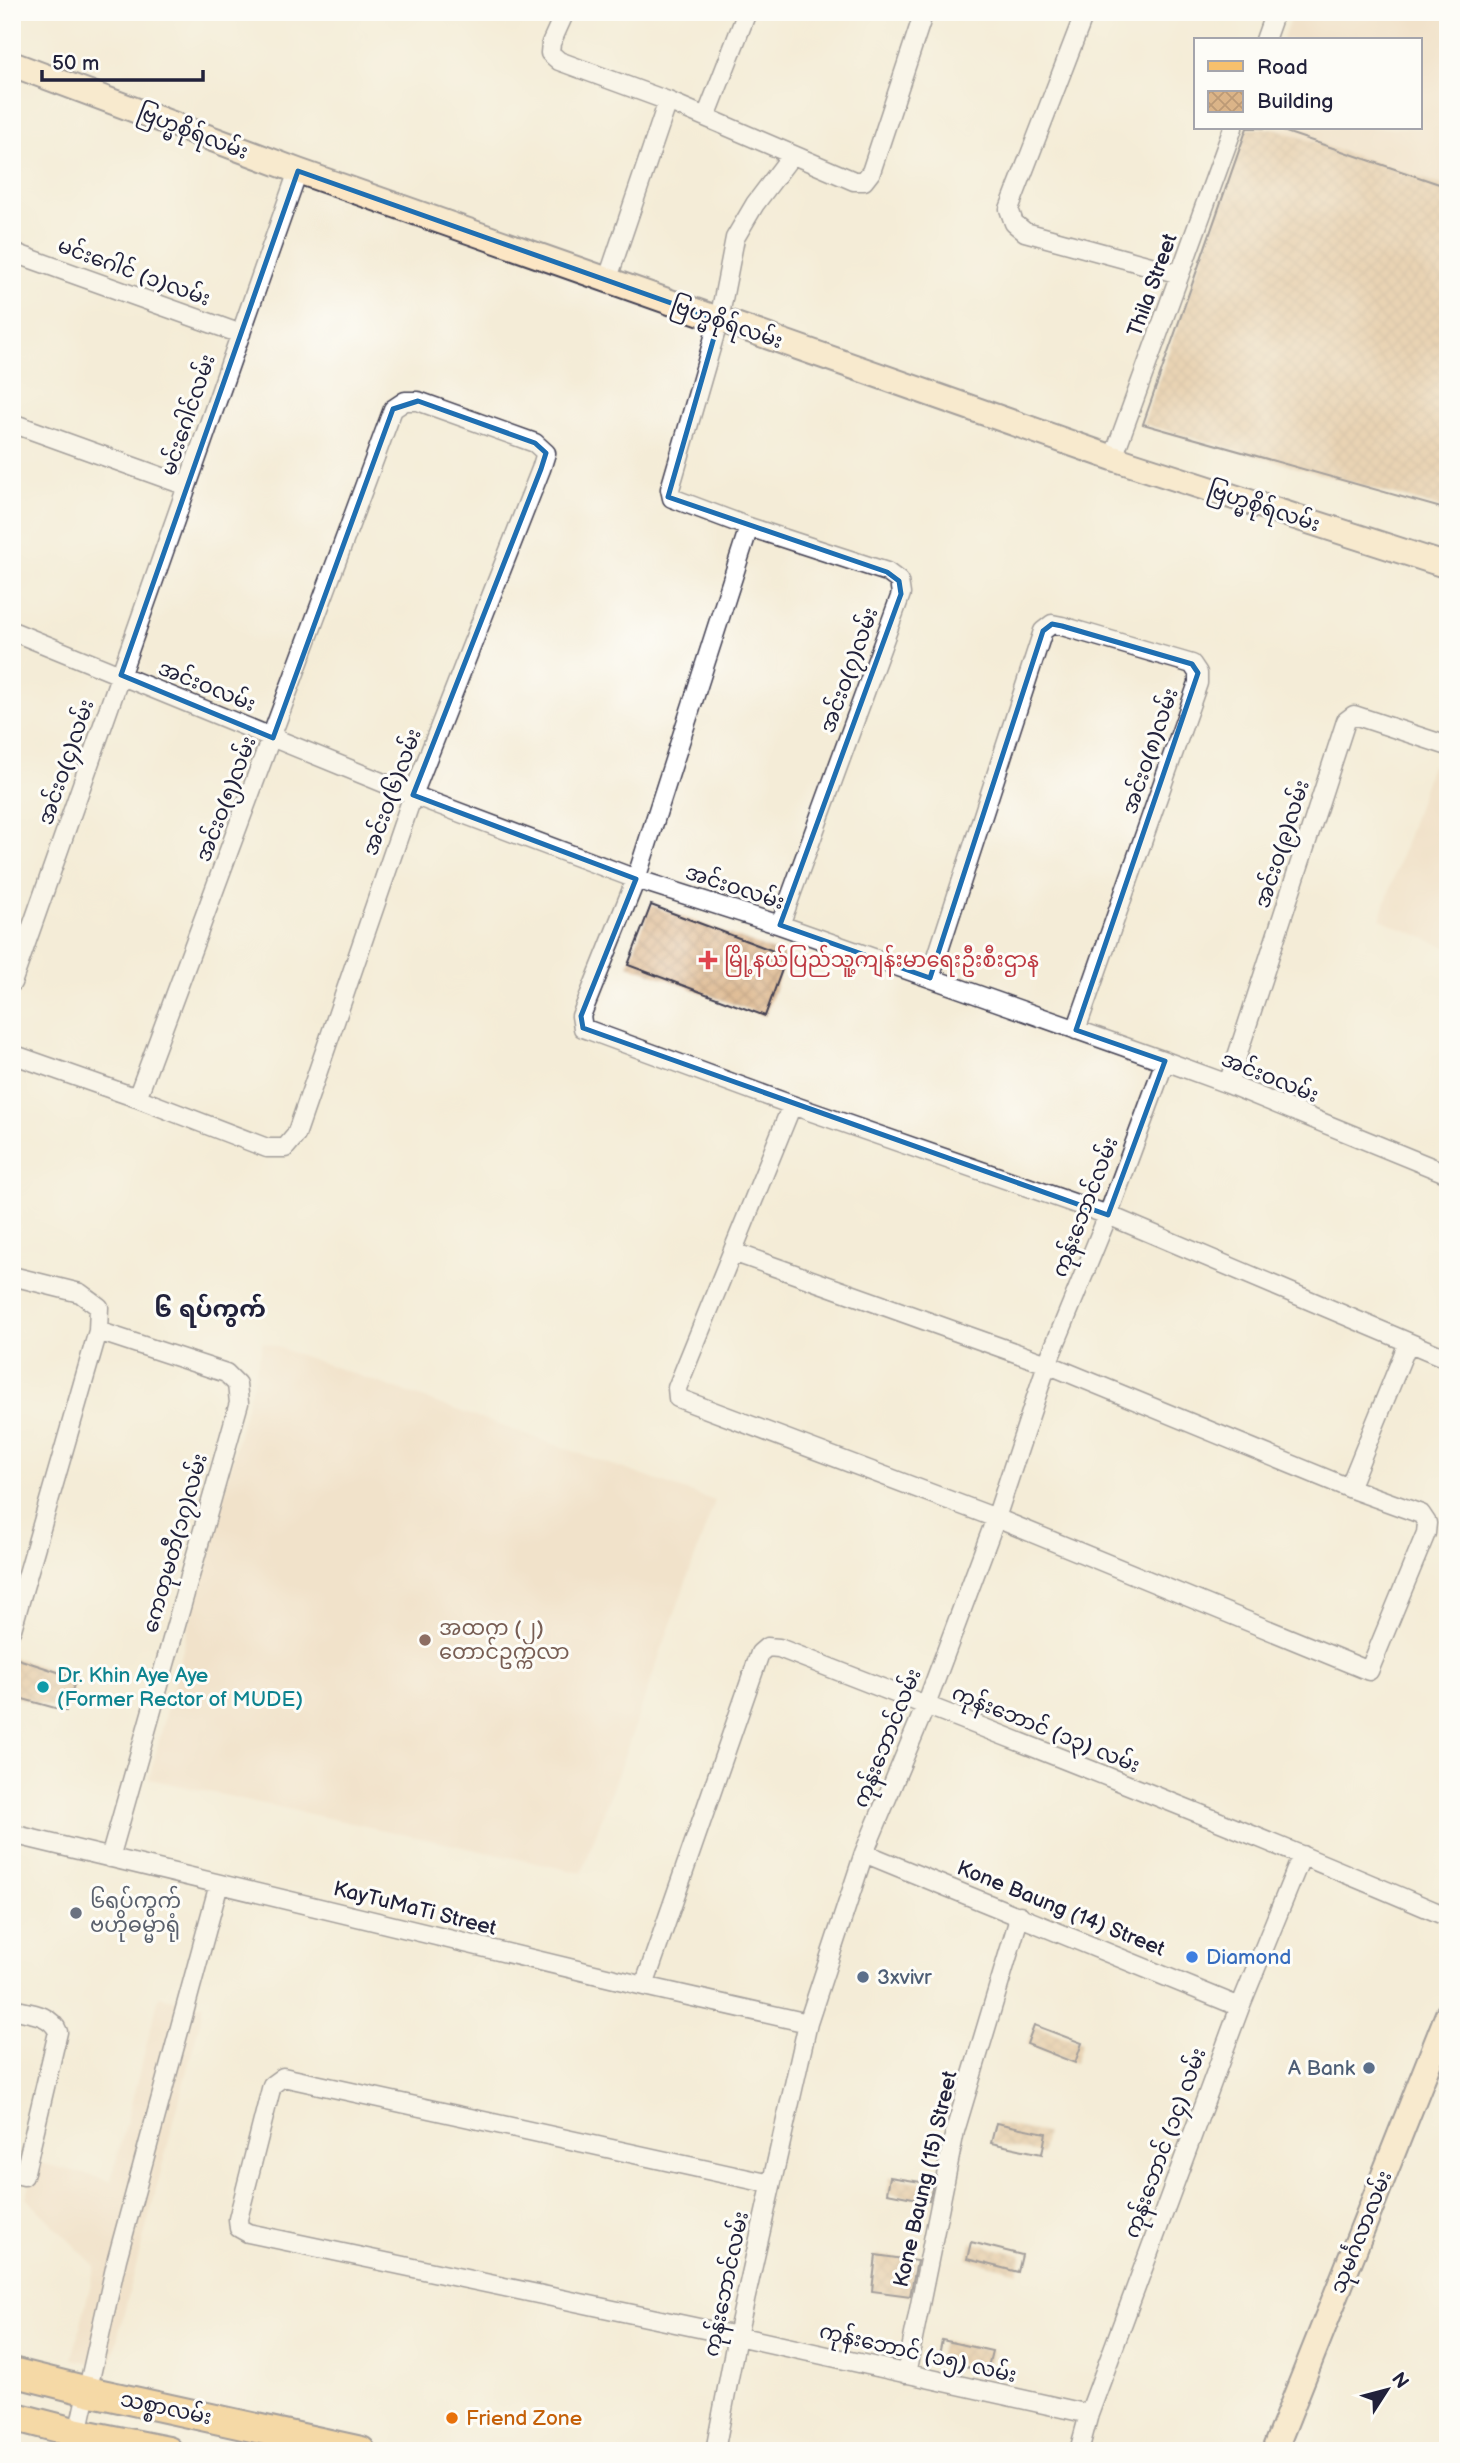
<svg xmlns="http://www.w3.org/2000/svg" width="1460" height="2463" viewBox="0 0 1460 2463" font-family="'Balsamiq Sans','Noto Sans Myanmar',sans-serif">
  <defs>
    <pattern id="building-cross-hatch" width="8" height="8" patternUnits="userSpaceOnUse" patternTransform="scale(1.75)"><rect width="8" height="8" fill="#dbb488"/><path d="M0 0l8 8M0 8l8-8" fill="none" stroke="#bc9a76"/></pattern>
  </defs>
  <rect width="100%" height="100%" fill="#fdfcf7"/>
  <filter id="ink" filterUnits="userSpaceOnUse"><feTurbulence type="fractalNoise" baseFrequency=".0143" numOctaves="2"/><feDisplacementMap in="SourceGraphic" scale="14" xChannelSelector="R" yChannelSelector="G"/><feConvolveMatrix kernelMatrix="1 2 1 2 8 2 1 2 1" color-interpolation-filters="sRGB"/></filter>
  <filter id="wash" filterUnits="userSpaceOnUse"><feTurbulence type="fractalNoise" baseFrequency=".00686" numOctaves="4" result="noise"/><feDisplacementMap in="SourceGraphic" scale="28" xChannelSelector="R" yChannelSelector="G"/><feGaussianBlur stdDeviation="1.57" result="paint"/><feColorMatrix in="noise" values="0 0 0 0 0 0 0 0 0 0 0 0 0 0 0 0 0 1.4 0 .05"/><feComposite in="paint" operator="in"/></filter>
  <g filter="url(#wash)">
    <rect width="100%" height="100%" fill="#f4ecd7"/>
    <path fill="#eed6bb" d="M1293 12H1448V187L1274 128H1420V40H1282Z
      M1431 765 1448 772V948L1380 919Z
      M263 1342 715 1501 582 1873 149 1779Z
      M159 1996 204 2005 110 2367 72 2359 95 2266 26 2198 37 2162 111 2181Z"/>
    <g id="blocks">
      <path fill="url(#building-cross-hatch)" d="M1247 128H1274L1448 187V510L1143 424Z
        M651 905 787 956 765 1016 628 965Z
        M12 1657 76 1678 66 1711 12 1696Z
        M1034 2025 1082 2043 1075 2063 1027 2044Z
        M996 2123 1046 2133 1042 2154 991 2143Z
        M890 2177 933 2184 929 2201 887 2193Z
        M971 2242 1022 2255 1018 2272 967 2259Z
        M876 2255 917 2261 910 2296 872 2291Z
        M942 2340 992 2351 987 2371 938 2360Z"/>
    </g>
  </g>
  <g filter="url(#ink)">
    <use href="#blocks" fill-opacity="0" stroke="#424052" stroke-width="2"/>
    <g fill="none" stroke-linecap="round" stroke-linejoin="round">
      <g stroke="#424052" stroke-width="21">
        <path id="minor" d="M565 12 551 43 550 53 559 61 668 101 854 181H864L871 172 924 12
          M1085 12 1009 209 1014 223 1025 232 1180 274
          M1265 40 1275 12
          M706 117 747 12
          M12 252 241 334
          M607 281 668 101
          M12 423 187 486
          M1113 458 1233 128
          M749 527 636 879 581 1016 583 1028 792 1105 1108 1215 1448 1359
          M12 631 413 795 636 879 780 925 1165 1061 1228 1084 1448 1174
          M780 925 901 594 899 581 887 572 749 527 672 498 670 489 719 320 735 238 755 204 792 155
          M930 978 1043 631 1052 624 1062 626 1192 664 1198 673V683L1076 1030
          M12 983 298 171
          M12 1054 137 1098 267 1148H285L296 1135 413 795 541 469 546 453 535 443 418 401H405L393 409 137 1098
          M1228 1084 1346 721 1354 715 1448 746
          M733 1252 1047 1364 1349 1488 1421 1514 1427 1523 1426 1533 1369 1671 996 1518 678 1398 677 1388 792 1105
          M12 1276 80 1293 99 1307 98 1331 226 1373 237 1384 239 1403 110 1858
          M1349 1488 1408 1343
          M12 1629 98 1331
          M12 1834 644 1986 808 2023
          M864 1853 1240 2007
          M644 1986 760 1653 767 1647 779 1648C1003 1735 1227 1822 1448 1917
          M12 2009C29 2013 51 2014 58 2032L24 2176 12 2173
          M771 2184 283 2077 272 2085 238 2219 239 2228 248 2233 737 2336 1089 2414
          M906 2374 955 2131 1020 1915
          M78 2433 117 2259 219 1884
          M715 2451 737 2336 808 2023 864 1853 926 1705 996 1518 1047 1364 1108 1215 1165 1061
          M1079 2451 1089 2414 1240 2007 1302 1855"/>
      </g>
      <g stroke="#424052" stroke-width="28">
        <path id="secondary" d="M12 64 298 171 1113 458 1448 566
          M1274 2451 1448 2014"/>
      </g>
      <g stroke="#424052" stroke-width="32">
        <path id="primary" d="M12 2372 88 2391 361 2451
          M12 2416 78 2433 168 2451"/>
      </g>
      <use href="#minor" stroke="#fff" stroke-width="18"/>
      <use href="#secondary" stroke="#fce6c4" stroke-width="24"/>
      <use href="#primary" stroke="#f7c06c" stroke-width="28"/>
    </g>
  </g>
  <path d="M0 0H1460V2463H0ZM298 171 719 320 668 497 887 572 899 581 901 594 780 925 930 978 1043 631 1052 624 1062 626 1192 664 1198 673 1076 1030 1165 1061 1108 1215 583 1028 581 1016 636 879 413 795 541 469 546 453 535 443 418 401 393 409 273 738 121 675Z" fill="#f4ecd7" fill-opacity=".55" fill-rule="evenodd"/>
  <path fill="none" stroke="#1f6fb2" stroke-width="5" stroke-linejoin="round" d="M298 171 719 320 668 497 887 572 899 581 901 594 780 925 930 978 1043 631 1052 624 1062 626 1192 664 1198 673 1076 1030 1165 1061 1108 1215 583 1028 581 1016 636 879 413 795 541 469 546 453 535 443 418 401 393 409 273 738 121 675Z"/>
  <path fill="#e0444e" stroke="#fdfcf7" stroke-width="2.5" d="M704.5 949.5h7v7h7v7h-7v7h-7v-7h-7v-7h7z"/>
  <circle fill="#8d6e63" stroke="#fdfcf7" stroke-width="2.5" cx="425" cy="1640" r="7"/>
  <circle fill="#0f9aa8" stroke="#fdfcf7" stroke-width="2.5" cx="43" cy="1687" r="7"/>
  <circle fill="#6b7280" stroke="#fdfcf7" stroke-width="2.5" cx="76" cy="1913" r="7"/>
  <circle fill="#3f7fe0" stroke="#fdfcf7" stroke-width="2.5" cx="1192" cy="1957" r="7"/>
  <g fill="#5c6f8a" stroke="#fdfcf7" stroke-width="2.5">
    <circle cx="863" cy="1977" r="7"/>
    <circle cx="1369" cy="2068" r="7"/>
  </g>
  <circle fill="#e8710a" stroke="#fdfcf7" stroke-width="2.5" cx="452" cy="2418" r="7"/>
  <g text-anchor="middle" stroke-width="6" stroke-linejoin="round" paint-order="stroke">
    <g font-size="21" fill="#22223b" stroke="#fdfcf7">
      <text transform="translate(193 132) rotate(21)" y="7">ဗြဟ္မစိုရ်လမ်း</text>
      <text transform="translate(134 272) rotate(20)" y="7">မင်းဂေါင် (၁)လမ်း</text>
      <text transform="translate(1152 285) rotate(-70)" y="7">Thila Street</text>
      <text transform="translate(727 323) rotate(19)" y="7">ဗြဟ္မစိုရ်လမ်း</text>
      <text transform="translate(188 415) rotate(-71)" y="7">မင်းဂေါင်လမ်း</text>
      <text transform="translate(1264 507) rotate(18)" y="7">ဗြဟ္မစိုရ်လမ်း</text>
      <text transform="translate(849 670) rotate(-70)" y="7">အင်းဝ(၇)လမ်း</text>
      <text transform="translate(207 686) rotate(22)" y="7">အင်းဝလမ်း</text>
      <text transform="translate(1150 751) rotate(-71)" y="7">အင်းဝ(၈)လမ်း</text>
      <text transform="translate(66 762) rotate(-71)" y="7">အင်းဝ(၄)လမ်း</text>
      <text transform="translate(392 792) rotate(-70)" y="7">အင်းဝ(၆)လမ်း</text>
      <text transform="translate(226 799) rotate(-69)" y="7">အင်းဝ(၅)လမ်း</text>
      <text transform="translate(1282 844) rotate(-72)" y="7">အင်းဝ(၉)လမ်း</text>
      <text transform="translate(735 887) rotate(18)" y="7">အင်းဝလမ်း</text>
      <text transform="translate(1270 1077) rotate(22)" y="7">အင်းဝလမ်း</text>
      <text transform="translate(1085 1207) rotate(-69)" y="7">ကုန်းဘောင်လမ်း</text>
      <text transform="translate(175 1543) rotate(-74)" y="7">ကေတုမတီ(၁၇)လမ်း</text>
      <text transform="translate(1046 1729) rotate(22)" y="7">ကုန်းဘောင် (၁၃) လမ်း</text>
      <text transform="translate(887 1738) rotate(-68)" y="7">ကုန်းဘောင်လမ်း</text>
      <text transform="translate(415 1908) rotate(14)" y="7">KayTuMaTi Street</text>
      <text transform="translate(1061 1908) rotate(22)" y="7">Kone Baung (14) Street</text>
      <text transform="translate(1165 2143) rotate(-70)" y="7">ကုန်းဘောင် (၁၄) လမ်း</text>
      <text transform="translate(925 2179) rotate(-77)" y="7">Kone Baung (15) Street</text>
      <text transform="translate(1361 2232) rotate(-68)" y="7">သုမင်္ဂလာလမ်း</text>
      <text transform="translate(726 2284) rotate(-78)" y="7">ကုန်းဘောင်လမ်း</text>
      <text transform="translate(918 2353) rotate(13)" y="7">ကုန်းဘောင် (၁၅) လမ်း</text>
      <text transform="translate(166 2408) rotate(12)" y="7">သစ္စာလမ်း</text>
    </g>
    <g font-size="21" fill="#be3a42" stroke="#fdfcf7" text-anchor="start">
      <text x="724" y="967">မြို့နယ်ပြည်သူ့ကျန်းမာရေးဦးစီးဌာန</text>
    </g>
    <g font-size="21" fill="#785e54" stroke="#fdfcf7" text-anchor="start">
      <text x="439" y="1635">အထက (၂)<tspan x="439" dy="24">တောင်ဥက္ကလာ</tspan></text>
    </g>
    <g font-size="21" fill="#0d838f" stroke="#fdfcf7" text-anchor="start">
      <text x="57" y="1682">Dr. Khin Aye Aye<tspan x="57" dy="24">(Former Rector of MUDE)</tspan></text>
    </g>
    <g font-size="21" fill="#5b616d" stroke="#fdfcf7" text-anchor="start">
      <text x="90" y="1908">၆ရပ်ကွက်<tspan x="90" dy="24">ဗဟိုဓမ္မာရုံ</tspan></text>
    </g>
    <g font-size="21" fill="#366cbe" stroke="#fdfcf7" text-anchor="start">
      <text x="1206" y="1964">Diamond</text>
    </g>
    <g font-size="21" fill="#4e5e75" stroke="#fdfcf7" text-anchor="start">
      <text x="877" y="1984">3xvivr</text>
      <text x="1355" y="2075" text-anchor="end">A Bank</text>
    </g>
    <g font-size="21" fill="#c56008" stroke="#fdfcf7" text-anchor="start">
      <text x="466" y="2425">Friend Zone</text>
    </g>
    <g font-size="24" font-weight="bold" fill="#22223b" stroke="#fdfcf7">
      <text x="210" y="1317">၆ ရပ်ကွက်</text>
    </g>
  </g>
  <rect width="1460" height="2463" fill="none" stroke="#fdfcf7" stroke-width="42"/>
  <rect x="1194" y="38" width="228" height="91" fill="#fdfcf7" stroke="#a5a5ac" stroke-width="2"/>
  <rect x="1208" y="61" width="35" height="10" fill="#f7c06c" stroke="#a5a5ac" stroke-width="2"/>
  <text x="1257" y="74" font-size="21" fill="#22223b">Road</text>
  <rect x="1208" y="91" width="35" height="21" fill="url(#building-cross-hatch)" stroke="#a5a5ac" stroke-width="2"/>
  <text x="1257" y="108" font-size="21" fill="#22223b">Building</text>
  <g transform="translate(1387 2390) rotate(54)" stroke="#fdfcf7" stroke-width="5" paint-order="stroke">
  <path d="M0-5L12 26L0 18L-12 26Z" fill="#22223b"/>
  <text y="-10" font-size="19" font-weight="bold" text-anchor="middle" fill="#22223b">N</text>
  </g>
  <path d="M42 70v10h161v-10" fill="none" stroke="#22223b" stroke-width="3.5"/>
  <text x="52" y="70" font-size="21" fill="#22223b" stroke="#fdfcf7" stroke-width="5" paint-order="stroke">50 m</text>
</svg>
